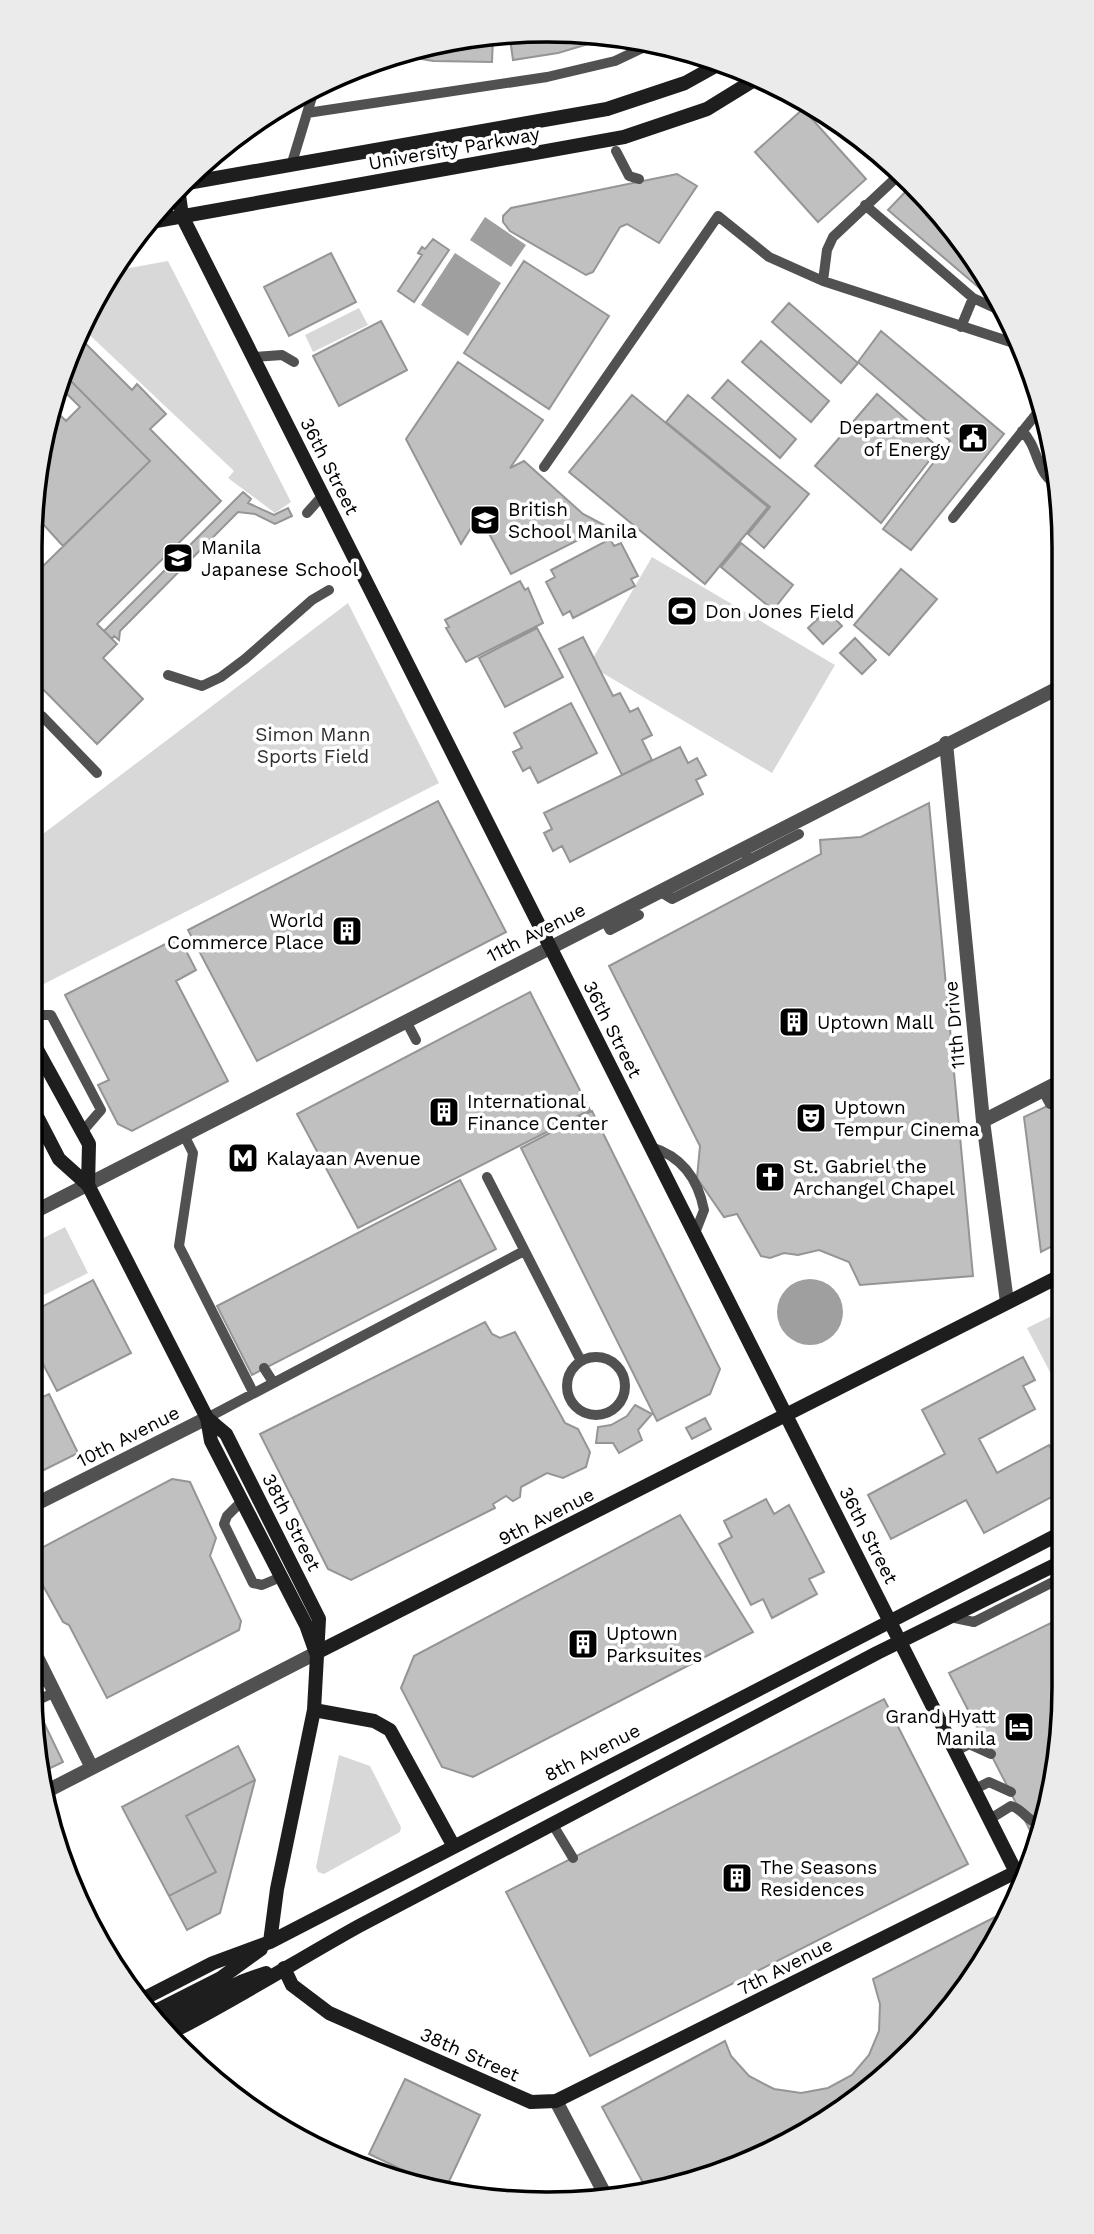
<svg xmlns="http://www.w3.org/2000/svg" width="1094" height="2234" viewBox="0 0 1094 2234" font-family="'Work Sans',sans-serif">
  <rect width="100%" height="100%" fill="#fff"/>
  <path fill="#d8d8d8" d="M168 261 291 502 275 513 228 478 234 471 80 326 113 271Z
    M359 308 368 325 313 352 305 335Z
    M652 557 835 665 772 773 589 665Z
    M348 603 439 783 30 991 31 843Z
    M65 1227 88 1273 30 1302V1245Z
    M1062 1311V1395L1027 1328Z
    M339 1755 370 1766 401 1827 400 1832 324 1874 318 1872 316 1867Z"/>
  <path fill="#9f9f9f" d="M485 217 526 245 511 267 470 240Z
    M455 253 501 283 468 336 421 305Z
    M777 1312a33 33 0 1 1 66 0a33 33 0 1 1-66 0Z"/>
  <path fill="#c0c0c0" stroke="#959595" stroke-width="2" d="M580 31 615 36 558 53 513 60 510 38H493L492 62 433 61 393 54 479 34Z
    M803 109 866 179 818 222 755 152Z
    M677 174 697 186 659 243 627 224 620 227 593 272 586 275 510 231 503 222V216L511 208Z
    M911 186 958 232 994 295 991 298 888 210Z
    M433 239 449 250 414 302 398 291 422 255 418 253 422 247 425 249Z
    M331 253 356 302 289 336 264 287Z
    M524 261 609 316 549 409 464 353Z
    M789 303 858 363 841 383 772 322Z
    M381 321 407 370 339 406 313 356Z
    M881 331 1004 434 911 550 883 529 950 441 858 362Z
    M77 335 132 390 137 384 166 414 150 429 221 501 97 624 117 644 103 658 143 699 97 744 31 677V565L37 572 150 461 63 373Z
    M761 341 829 401 811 422 742 362Z
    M458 362 543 420 510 468 524 461 583 514 606 526 511 574 479 515 461 544 406 439Z
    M63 373 150 461 63 546 31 511 50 405 66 421 80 407 58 385Z
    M728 380 796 439 780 458 712 398Z
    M877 394 939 448 881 523 815 466Z
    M632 395 768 507 705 584 569 472Z
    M688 395 809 494 764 548 748 534 770 507 666 422Z
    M243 492 251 499 248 503 274 515 288 508 292 516 275 524 255 514 238 512 120 631 119 640 114 636 112 639 104 631Z
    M610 539 614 546 621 543 638 576 631 579 635 586 573 618 570 611 563 615 546 582 555 577 551 570Z
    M741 543 793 585 773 610 721 567Z
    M901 569 937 599 889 655 854 625Z
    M520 581 525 590 528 588 543 623 466 662 446 628 449 627 445 620Z
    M827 610 842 626 823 644 808 628Z
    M537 628 563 677 505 707 479 658Z
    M583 637 613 696 620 693 630 712 638 708 652 735 642 740 652 760 622 775 559 649Z
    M855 638 876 660 862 674 840 653Z
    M571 703 597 753 538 783 530 767 523 771 513 752 522 748 514 733Z
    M680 747 688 763 697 758 706 775 696 780 703 794 570 862 562 846 553 851 544 833 552 829 544 813Z
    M438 801 506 932 257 1061 188 930Z
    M929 803 973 1276 860 1285 849 1262 819 1250 798 1255 784 1253 770 1258 761 1256 737 1214 724 1217 697 1178 700 1146 609 966 821 854 820 840 861 837Z
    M179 937 196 970 176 981 228 1081 132 1131 118 1124 98 1085 109 1080 65 995Z
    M530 992 590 1110 358 1228 297 1114Z
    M1062 1099V1241L1041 1252 1024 1117Z
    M592 1111 720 1369 710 1394 657 1421 521 1148Z
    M460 1180 496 1249 252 1375 217 1306Z
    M93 1280 131 1353 57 1391 30 1339V1313Z
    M485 1322 492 1334 500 1338 515 1332 565 1423 578 1429 590 1452 586 1467 563 1478 547 1473 521 1487 520 1497 513 1501 506 1496 493 1504 495 1508 351 1580 328 1569 260 1434Z
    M1023 1357 1035 1380 1023 1386 1035 1409 979 1439 997 1473 1049 1445 1062 1468 1063 1491 984 1533 966 1500 891 1539 868 1495 945 1454 922 1410Z
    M49 1394 78 1453 30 1477V1403Z
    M635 1405 652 1414 638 1430 642 1440 619 1453 613 1443H596L598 1427 611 1425 627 1416Z
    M705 1418 711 1429 692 1439 686 1428Z
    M172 1479 190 1482 216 1538 210 1556 241 1621 239 1630 107 1698 69 1625 63 1622 30 1562V1554Z
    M766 1499 774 1514 789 1505 824 1572 809 1579 817 1594 772 1618 763 1599 751 1605 719 1544 732 1537 724 1521Z
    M680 1515 753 1632 473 1777 442 1767 401 1688 414 1656Z
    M1063 1617V1720L1047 1820 1041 1834 1034 1838 949 1673Z
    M32 1698 63 1762 44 1771Z
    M884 1699 968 1864 590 2056 506 1892Z
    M884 1699 968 1864 590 2056 506 1892Z
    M238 1746 255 1780 220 1913 187 1930 122 1807Z
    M238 1746 255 1780 186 1816 216 1872 169 1896 122 1807Z
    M1011 1909V1915L912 2053 775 2151 647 2190 602 2107 725 2041 731 2056 749 2076 774 2089 801 2093 828 2088 852 2075 869 2055 879 2031 880 2004 873 1979Z
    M405 2079 480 2115 445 2190 369 2154Z"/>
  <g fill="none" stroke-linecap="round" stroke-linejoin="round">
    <path stroke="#515151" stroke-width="10" d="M307 113 547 77 615 61 653 43
      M616 151 629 176 639 179
      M291 166 315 87
      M865 205 973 298 997 309 1000 306
      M823 281 827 250 833 237 900 174
      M961 327 973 298
      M254 357 282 355 294 362
      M1022 431C1040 448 1035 476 1060 486
      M544 467 718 216 769 257 823 281 1023 346
      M307 513 323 495
      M953 518 1041 408
      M168 675 202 686 221 677 245 659 312 600 329 590
      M42 716 97 773
      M745 853 749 860 799 834
      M659 891 672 899 749 860
      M604 919 610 930 639 915
      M30 1015H51L101 1110 82 1132
      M406 1021 416 1040
      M1043 1091 1050 1104
      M184 1135 193 1153 179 1246 253 1392
      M651 1147C681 1156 698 1179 704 1210L695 1233
      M487 1177 581 1361
      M567 1386a29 29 0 1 1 58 0a29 29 0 1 1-58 0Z
      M264 1368 273 1382
      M207 1418 524 1251
      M242 1501 227 1516 224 1524 253 1583 262 1585 281 1577
      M950 1617 974 1622 1055 1581 1063 1583
      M30 1689 48 1679
      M34 1702 55 1692
      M956 1751 969 1744 991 1754
      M975 1789 989 1782 1011 1792
      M990 1819 1011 1806C1023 1809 1027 1821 1039 1824L1047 1820
      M553 1825 573 1858"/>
    <path stroke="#515151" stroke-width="14" d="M946 743 983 1121 1007 1302
      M983 1121 1061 1081
      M30 1214 1060 687
      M30 1507 207 1418
      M30 1643 92 1768
      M47 1791 316 1653
      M1016 1872 1023 1884
      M556 2101 608 2200"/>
    <path stroke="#1e1e1e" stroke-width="14" d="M182 184 607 109 685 83 721 63
      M178 188 182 216 1016 1872
      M145 223 624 137 707 109 759 77
      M30 1037 89 1144 88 1185
      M30 1103 59 1159 88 1185 207 1418 211 1441 306 1625 316 1653
      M207 1418 226 1434 319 1619 314 1710 277 1889 270 1942
      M316 1653 1062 1275
      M314 1710 374 1721 390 1730 453 1845
      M284 1968 292 1985 329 2013 531 2102 556 2101 1030 1865
      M137 2002 213 1963 270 1942 1063 1532
      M150 2014 221 1978 261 1949
      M159 2023 243 1981 266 1973
      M170 2033C235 2000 296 1961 359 1926L877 1653 1063 1561"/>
  </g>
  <defs>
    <g id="civic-square" transform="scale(1.575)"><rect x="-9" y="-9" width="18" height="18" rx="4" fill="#000" stroke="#fff"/><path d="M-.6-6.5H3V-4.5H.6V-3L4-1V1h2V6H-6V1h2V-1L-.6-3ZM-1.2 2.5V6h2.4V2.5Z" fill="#fff"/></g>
    <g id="school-square" transform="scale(1.575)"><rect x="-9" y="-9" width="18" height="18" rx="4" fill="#000" stroke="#fff"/><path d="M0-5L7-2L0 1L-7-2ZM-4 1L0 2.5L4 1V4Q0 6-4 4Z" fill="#fff"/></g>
    <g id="stadium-square" transform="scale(1.575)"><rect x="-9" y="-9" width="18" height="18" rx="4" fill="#000" stroke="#fff"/><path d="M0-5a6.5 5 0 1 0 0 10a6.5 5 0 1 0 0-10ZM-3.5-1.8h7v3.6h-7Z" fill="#fff"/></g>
    <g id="building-square" transform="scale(1.575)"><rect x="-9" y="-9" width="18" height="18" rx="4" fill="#000" stroke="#fff"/><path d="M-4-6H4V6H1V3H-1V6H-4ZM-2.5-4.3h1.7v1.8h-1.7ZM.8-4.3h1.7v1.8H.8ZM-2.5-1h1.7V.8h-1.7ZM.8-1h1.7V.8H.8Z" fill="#fff"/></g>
    <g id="theatre-square" transform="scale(1.575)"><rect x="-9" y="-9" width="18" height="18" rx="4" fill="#000" stroke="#fff"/><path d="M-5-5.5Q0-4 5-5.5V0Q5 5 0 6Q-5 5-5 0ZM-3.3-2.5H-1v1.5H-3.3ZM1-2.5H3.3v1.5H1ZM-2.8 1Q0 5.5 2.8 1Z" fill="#fff"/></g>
    <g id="metro-square" transform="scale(1.575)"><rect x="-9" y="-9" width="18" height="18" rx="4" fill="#000" stroke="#fff"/><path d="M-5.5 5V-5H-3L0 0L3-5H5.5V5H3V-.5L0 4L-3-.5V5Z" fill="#fff"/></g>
    <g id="church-square" transform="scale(1.575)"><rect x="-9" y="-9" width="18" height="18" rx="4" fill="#000" stroke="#fff"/><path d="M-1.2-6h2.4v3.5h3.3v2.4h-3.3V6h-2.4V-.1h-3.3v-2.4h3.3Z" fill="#fff"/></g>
    <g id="hotel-square" transform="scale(1.575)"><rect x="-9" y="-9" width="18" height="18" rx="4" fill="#000" stroke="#fff"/><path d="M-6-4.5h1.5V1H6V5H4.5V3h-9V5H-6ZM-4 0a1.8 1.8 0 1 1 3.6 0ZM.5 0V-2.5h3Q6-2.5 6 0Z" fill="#fff"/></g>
  </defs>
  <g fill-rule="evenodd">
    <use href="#civic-square" x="973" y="438"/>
    <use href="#school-square" x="485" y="520"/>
    <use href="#school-square" x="178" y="558"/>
    <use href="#stadium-square" x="682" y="611"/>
    <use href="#building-square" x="347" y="931"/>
    <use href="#building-square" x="794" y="1022"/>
    <use href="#building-square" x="444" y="1112"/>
    <use href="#theatre-square" x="811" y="1118"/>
    <use href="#metro-square" x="243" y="1158"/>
    <use href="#church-square" x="770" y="1177"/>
    <use href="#building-square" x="583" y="1644"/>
    <use href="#hotel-square" x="1019" y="1727"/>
    <use href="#building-square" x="737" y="1878"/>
  </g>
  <g text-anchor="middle" stroke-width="7" stroke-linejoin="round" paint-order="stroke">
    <g font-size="19" fill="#000" stroke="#fff">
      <text transform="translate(454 148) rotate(-10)" y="7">University Parkway</text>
      <text transform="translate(330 466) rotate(63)" y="7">36th Street</text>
      <text transform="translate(536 932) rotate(-27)" y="7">11th Avenue</text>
      <text transform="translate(954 1025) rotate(-95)" y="7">11th Drive</text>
      <text transform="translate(613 1029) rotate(63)" y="7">36th Street</text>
      <text transform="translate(128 1436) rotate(-27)" y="7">10th Avenue</text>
      <text transform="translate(546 1516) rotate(-27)" y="7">9th Avenue</text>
      <text transform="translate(292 1522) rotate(63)" y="7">38th Street</text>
      <text transform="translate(869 1535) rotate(63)" y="7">36th Street</text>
      <text transform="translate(592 1752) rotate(-27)" y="7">8th Avenue</text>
      <text transform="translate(785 1966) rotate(-27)" y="7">7th Avenue</text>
      <text transform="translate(470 2054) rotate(24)" y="7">38th Street</text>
    </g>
    <g font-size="19" fill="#000" stroke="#fff" text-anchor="start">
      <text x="950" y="434" text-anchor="end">Department<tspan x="950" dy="22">of Energy</tspan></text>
      <text x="508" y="516">British<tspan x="508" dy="22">School Manila</tspan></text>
      <text x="201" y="554">Manila<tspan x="201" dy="22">Japanese School</tspan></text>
      <text x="705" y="618">Don Jones Field</text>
      <text x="324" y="927" text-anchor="end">World<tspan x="324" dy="22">Commerce Place</tspan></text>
      <text x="817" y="1029">Uptown Mall</text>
      <text x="467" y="1108">International<tspan x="467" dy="22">Finance Center</tspan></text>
      <text x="834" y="1114">Uptown<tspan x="834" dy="22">Tempur Cinema</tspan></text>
      <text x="266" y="1165">Kalayaan Avenue</text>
      <text x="793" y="1173">St. Gabriel the<tspan x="793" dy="22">Archangel Chapel</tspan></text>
      <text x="606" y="1640">Uptown<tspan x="606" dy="22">Parksuites</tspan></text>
      <text x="996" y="1723" text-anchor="end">Grand Hyatt<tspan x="996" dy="22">Manila</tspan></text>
      <text x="760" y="1874">The Seasons<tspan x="760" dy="22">Residences</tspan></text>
    </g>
    <g font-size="19" fill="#2f2f2f" stroke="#fff">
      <text x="313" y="741">Simon Mann<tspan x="313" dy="22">Sports Field</tspan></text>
    </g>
  </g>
  <path d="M0 0H1094V2234H0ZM547 42H547A505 505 0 0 1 1052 547V1687A505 505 0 0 1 547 2192H547A505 505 0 0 1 42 1687V547A505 505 0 0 1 547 42Z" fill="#ebebeb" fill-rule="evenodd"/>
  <path fill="none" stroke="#000" stroke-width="3.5" d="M547 42H547A505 505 0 0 1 1052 547V1687A505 505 0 0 1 547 2192H547A505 505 0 0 1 42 1687V547A505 505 0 0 1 547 42Z"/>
</svg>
